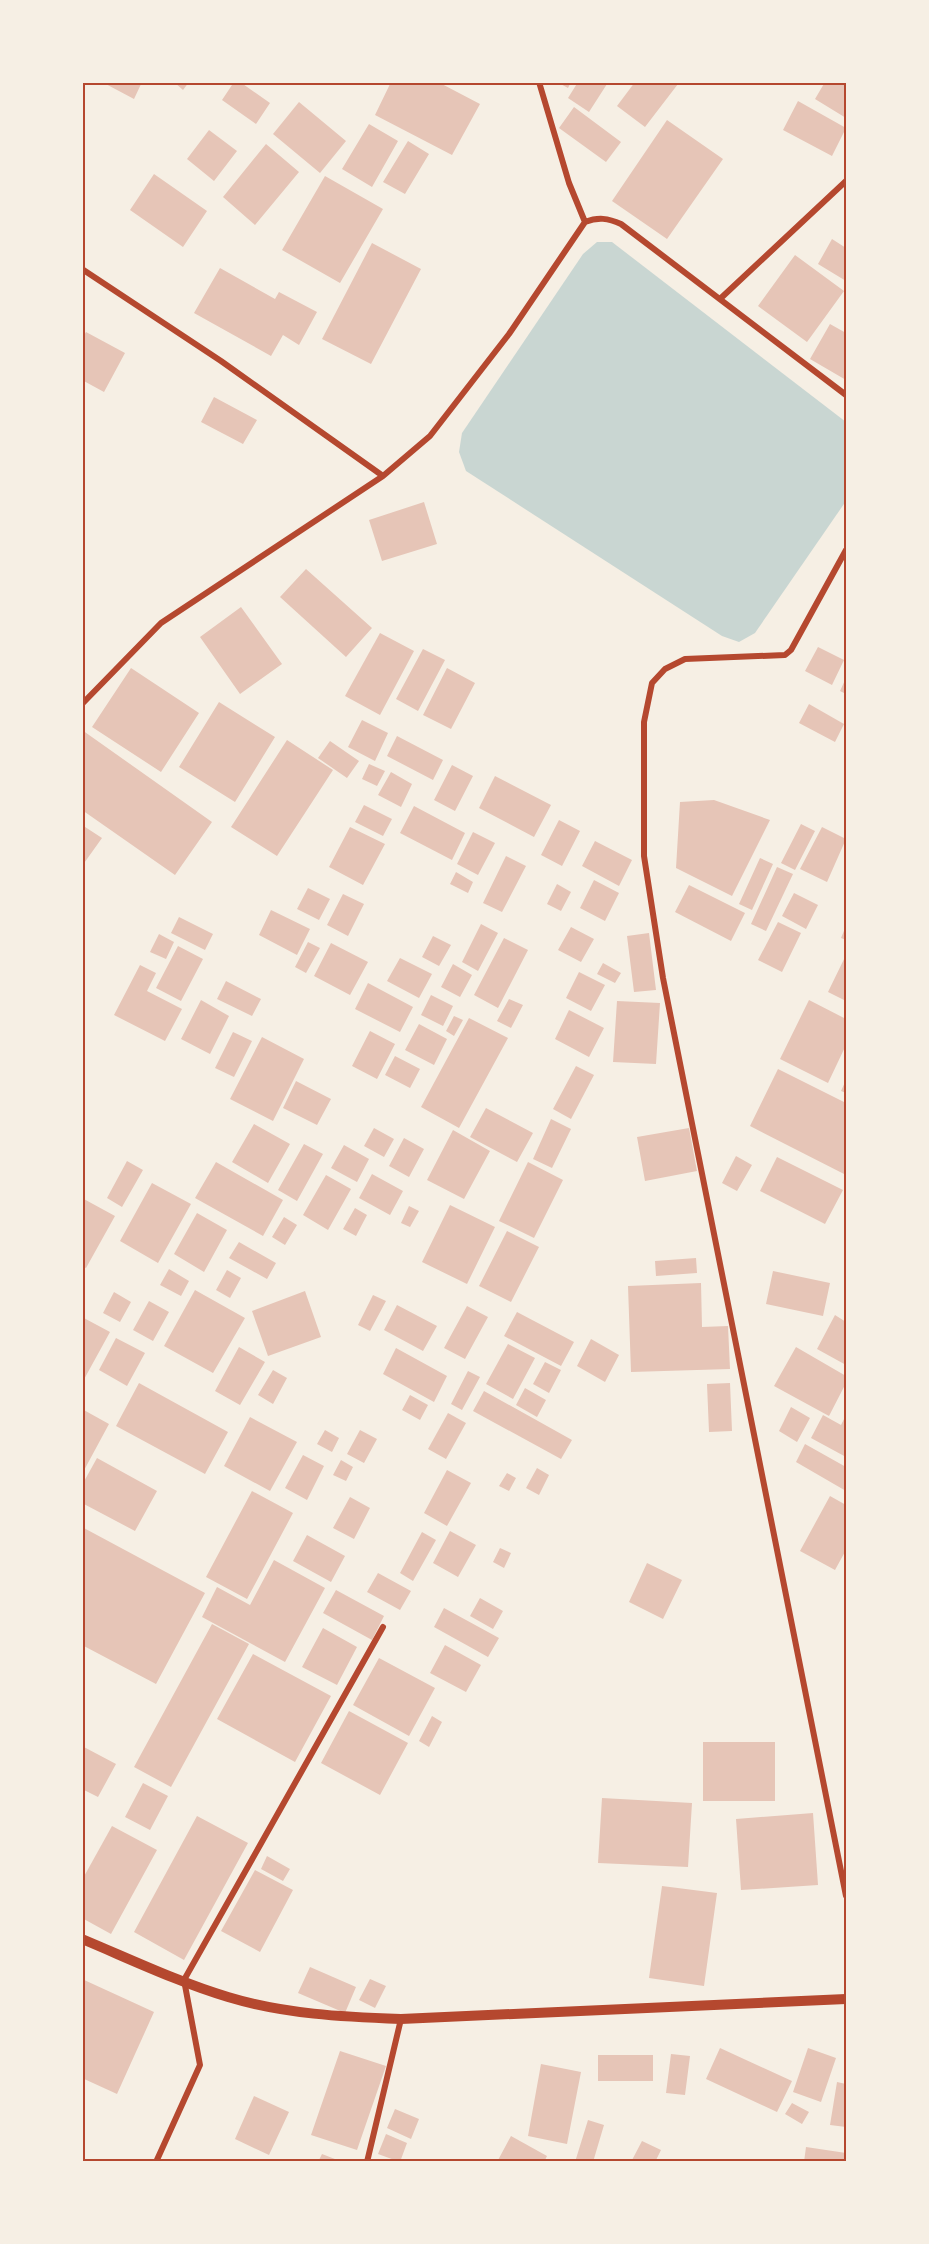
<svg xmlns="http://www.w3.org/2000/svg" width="929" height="2244" viewBox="0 0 929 2244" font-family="'Varela Round',sans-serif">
  <rect width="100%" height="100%" fill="#f6efe4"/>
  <path fill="#c9d6d2" d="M597 242H612L846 422V501L755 633 739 642 722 636 466 471 459 452 462 433 583 254Z"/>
  <path fill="#e6c5b7" d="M102 82H142L134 99Z
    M174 82H189L183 90Z
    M234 82H240L270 103 256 124 222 100Z
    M391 82H438L480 104 452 155 375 115Z
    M557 82H571L568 88Z
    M578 82 607 84 589 112 568 98Z
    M635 82 678 84 645 127 617 106Z
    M825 82H846V118L815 99Z
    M798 101 846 128 832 156 783 130Z
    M299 102 346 141 320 173 273 134Z
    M574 107 621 142 606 162 559 128Z
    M667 120 723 159 667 239 612 201Z
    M369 124 398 141 372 187 342 169Z
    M209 130 237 151 214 181 187 159Z
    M408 141 429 154 405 194 383 182Z
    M266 144 299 172 255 225 223 197Z
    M154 174 207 211 183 247 130 210Z
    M325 176 383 209 340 283 282 250Z
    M832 239 846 248V281L818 264Z
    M372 243 421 269 371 364 322 339Z
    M795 255 844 291 807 342 758 306Z
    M220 268 275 299 279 292 317 312 299 345 283 335 271 356 194 313Z
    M830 324 846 333V380L810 359Z
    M86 332 125 353 104 392 82 380V339Z
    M214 397 257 420 243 444 201 422Z
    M424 502 437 544 382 561 369 520Z
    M306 569 372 628 346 657 280 597Z
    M241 607 282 664 240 694 200 637Z
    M380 633 414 651 380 715 345 696Z
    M818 647 844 660 832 685 805 671Z
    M423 649 445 660 418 711 396 699Z
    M131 668 199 713 161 772 92 727Z
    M447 668 475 683 451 729 423 715Z
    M846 678V694L840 691Z
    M219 702 275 737 235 802 179 767Z
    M809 704 844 724 835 742 799 723Z
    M362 720 388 733 375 761 348 747Z
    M82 730 212 822 175 875 82 810Z
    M397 736 443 760 433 780 387 756Z
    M287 740 333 770 277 856 231 827Z
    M330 741 359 761 347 778 318 758Z
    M369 764 385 771 377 786 362 779Z
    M452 765 473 776 455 811 434 800Z
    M391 772 412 784 401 807 378 795Z
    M495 776 551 805 534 837 479 808Z
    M714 800 770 820 732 896 676 868 680 802Z
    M364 805 392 819 383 836 355 822Z
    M414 806 465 833 452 860 400 833Z
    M559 820 580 831 562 866 541 855Z
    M801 824 815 831 795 870 781 863Z
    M82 825 102 838 82 866Z
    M350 827 385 844 363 885 329 867Z
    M822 827 846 839 827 882 800 869Z
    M473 832 495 843 478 875 457 864Z
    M595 841 632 860 619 886 582 866Z
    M506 856 526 866 502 912 483 903Z
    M760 858 773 864 752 910 739 904Z
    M777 867 793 874 766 931 751 924Z
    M456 872 473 882 468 893 450 884Z
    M594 880 619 893 605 921 580 908Z
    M557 884 571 892 561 911 547 904Z
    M689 885 745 913 731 941 675 912Z
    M308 888 330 899 319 920 297 909Z
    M794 893 818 905 806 929 782 916Z
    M343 894 364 904 348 936 327 925Z
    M271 910 310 929 297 955 259 935Z
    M179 917 213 934 205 950 171 933Z
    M778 922 801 933 782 972 758 960Z
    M481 924 498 933 478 971 462 962Z
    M846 926V940L841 938Z
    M571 927 594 939 581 962 558 950Z
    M649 933 656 990 634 992 627 936Z
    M159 934 174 942 166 959 150 952Z
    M433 936 451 945 439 966 422 957Z
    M504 938 528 950 498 1008 474 995Z
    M308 942 320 948 306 973 295 967Z
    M331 943 368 962 350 995 314 976Z
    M178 946 203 959 181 1001 156 988Z
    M846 955V1001L828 992Z
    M400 958 432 974 419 998 387 981Z
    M603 963 621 973 615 983 597 974Z
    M453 964 472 975 460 997 441 987Z
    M140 965 156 973 147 991 182 1009 165 1041 114 1015Z
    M579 972 605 985 591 1011 566 998Z
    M226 981 261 999 252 1016 217 999Z
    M368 983 413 1007 400 1032 355 1009Z
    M431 995 453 1006 443 1026 421 1015Z
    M509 999 523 1005 511 1028 497 1021Z
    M201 1000 229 1016 210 1054 181 1039Z
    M809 1000 846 1019V1045L828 1083 780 1059Z
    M617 1001 660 1003 656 1064 613 1062Z
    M569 1010 604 1028 589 1057 555 1039Z
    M454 1016 463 1020 454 1036 446 1031Z
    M469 1018 508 1038 459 1128 421 1107Z
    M419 1024 447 1039 434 1065 405 1050Z
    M370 1031 395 1044 377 1079 352 1066Z
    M233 1032 252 1041 234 1077 215 1068Z
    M262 1037 304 1059 273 1121 230 1099Z
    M395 1056 420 1069 410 1088 385 1075Z
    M576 1066 594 1075 571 1119 553 1109Z
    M778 1069 846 1103V1175L750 1126Z
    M846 1080V1093L841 1091Z
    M296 1081 331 1099 317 1125 283 1108Z
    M486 1108 533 1133 517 1162 470 1137Z
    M551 1119 571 1129 552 1168 533 1159Z
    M254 1124 290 1144 268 1183 232 1162Z
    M374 1128 394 1139 384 1157 364 1146Z
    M689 1128 697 1171 645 1181 637 1137Z
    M453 1130 490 1151 464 1199 427 1180Z
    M404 1138 424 1149 409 1177 389 1166Z
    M304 1144 323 1154 297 1201 278 1190Z
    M344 1145 369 1159 357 1182 331 1168Z
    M736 1156 752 1165 737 1191 722 1183Z
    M777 1157 843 1190 825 1224 760 1191Z
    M127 1161 143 1170 122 1207 107 1198Z
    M216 1162 283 1200 263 1236 195 1198Z
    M528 1162 563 1180 534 1238 499 1221Z
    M372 1174 403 1191 390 1215 359 1198Z
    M326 1175 351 1189 328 1230 303 1215Z
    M152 1183 191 1204 158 1263 120 1241Z
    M82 1198 115 1216 86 1268 82 1266Z
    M450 1205 495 1227 467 1284 422 1262Z
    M409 1206 419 1211 410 1227 401 1223Z
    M355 1208 367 1215 356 1236 343 1229Z
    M197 1213 227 1230 204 1272 174 1254Z
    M284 1217 297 1225 285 1245 272 1237Z
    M507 1231 539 1247 511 1302 479 1286Z
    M239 1242 276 1263 267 1279 229 1258Z
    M696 1258 697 1273 656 1276 655 1261Z
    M169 1269 189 1281 181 1296 160 1285Z
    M227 1270 241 1278 230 1298 216 1290Z
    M773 1271 830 1283 823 1316 766 1304Z
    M701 1283 702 1327 728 1326 730 1369 631 1372 628 1286Z
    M195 1290 245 1318 213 1373 164 1346Z
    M305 1291 321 1337 268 1356 252 1311Z
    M114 1292 131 1302 120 1322 103 1313Z
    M373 1295 386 1301 370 1331 358 1325Z
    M149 1301 169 1312 153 1341 133 1330Z
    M397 1305 437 1326 423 1351 384 1330Z
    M467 1306 488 1317 465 1359 444 1348Z
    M517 1312 574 1342 561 1366 504 1336Z
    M835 1315 846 1322V1365L817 1349Z
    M82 1317 110 1332 82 1383Z
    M116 1338 145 1353 127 1386 99 1370Z
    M591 1339 619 1355 605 1382 577 1366Z
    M508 1344 535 1358 513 1399 486 1384Z
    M239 1347 265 1362 240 1405 215 1391Z
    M796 1347 846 1376V1383L829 1416 774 1386Z
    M396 1348 447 1376 434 1402 383 1374Z
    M545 1362 561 1370 549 1393 533 1384Z
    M273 1370 287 1378 273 1404 258 1395Z
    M468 1371 480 1377 462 1410 451 1404Z
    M139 1383 228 1432 205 1474 116 1426Z
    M730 1383 732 1431 709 1432 707 1384Z
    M525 1388 546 1400 537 1417 516 1405Z
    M484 1391 572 1440 561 1459 473 1411Z
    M410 1395 428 1405 420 1420 402 1410Z
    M791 1407 810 1418 797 1442 779 1431Z
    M82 1409 109 1424 82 1474Z
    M448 1413 466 1423 446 1459 428 1449Z
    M823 1415 841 1425 846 1415V1457L811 1438Z
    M250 1417 297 1442 270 1491 224 1466Z
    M325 1430 339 1438 332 1452 317 1444Z
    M360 1430 377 1439 364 1463 347 1454Z
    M805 1444 846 1467V1491L796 1462Z
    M303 1455 324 1466 307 1500 285 1488Z
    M97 1458 157 1491 135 1531 82 1503V1485Z
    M341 1460 353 1467 346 1481 333 1475Z
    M537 1468 549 1475 539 1495 526 1488Z
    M447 1470 471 1483 447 1526 424 1513Z
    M507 1473 516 1478 509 1491 499 1486Z
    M252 1491 293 1513 247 1599 206 1577Z
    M830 1496 846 1505V1550L835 1570 800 1551Z
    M350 1497 370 1508 354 1539 333 1528Z
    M82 1527 205 1593 156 1684 82 1645Z
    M450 1531 476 1545 458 1577 433 1563Z
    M422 1532 436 1540 413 1581 400 1573Z
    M307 1535 345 1556 331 1582 293 1561Z
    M500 1548 511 1553 504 1568 493 1562Z
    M274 1560 325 1588 285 1662 202 1617 217 1587 250 1605Z
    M647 1563 682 1580 663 1619 629 1602Z
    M378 1573 411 1591 400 1610 367 1592Z
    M336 1590 384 1616 372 1640 323 1613Z
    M480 1598 503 1611 493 1629 470 1616Z
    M444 1608 499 1638 488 1657 434 1627Z
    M212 1624 249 1644 171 1787 134 1767Z
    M323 1628 357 1647 337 1685 302 1667Z
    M445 1645 481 1665 466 1692 430 1673Z
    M253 1654 331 1696 295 1762 217 1719Z
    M379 1658 435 1688 409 1736 353 1705Z
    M349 1711 408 1743 380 1795 321 1763Z
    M432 1716 442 1722 429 1747 419 1741Z
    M703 1742H775V1801H703Z
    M82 1746 116 1764 98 1797 82 1789Z
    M143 1783 168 1796 150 1830 125 1817Z
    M602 1798 692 1803 688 1867 598 1863Z
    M813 1813 818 1885 741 1890 736 1819Z
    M197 1816 248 1843 184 1960 134 1932Z
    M112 1826 157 1850 111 1934 82 1918V1880Z
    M267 1856 290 1869 283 1881 261 1869Z
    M255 1870 293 1890 260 1952 221 1931Z
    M662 1886 717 1893 704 1986 649 1978Z
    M310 1967 356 1987 345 2013 298 1993Z
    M82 1979 154 2012 117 2094 82 2078Z
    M370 1979 386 1986 375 2008 359 2000Z
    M720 2048 792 2081 777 2112 706 2079Z
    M808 2048 836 2058 821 2102 793 2092Z
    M340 2051 386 2066 357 2150 311 2135Z
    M671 2054 690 2056 685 2095 666 2093Z
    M598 2055H653V2081H598Z
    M541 2064 581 2072 567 2144 528 2136Z
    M837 2082 846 2084V2127L830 2125Z
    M254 2096 289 2112 269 2155 235 2139Z
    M792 2103 809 2112 802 2124 785 2114Z
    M395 2109 419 2119 411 2139 387 2128Z
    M588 2120 604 2125 593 2162H575Z
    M386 2134 407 2143 400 2162 378 2154Z
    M511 2136 547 2156 544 2162H497Z
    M642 2141 661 2150 655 2162H631Z
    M806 2147 846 2153V2162H804Z
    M322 2154 340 2161V2162H318Z"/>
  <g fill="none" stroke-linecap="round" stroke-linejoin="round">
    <path stroke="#b5482f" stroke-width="6" d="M539 82 569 183 585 222
      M82 269 221 361 383 476
      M721 298 846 181
      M846 550 791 650 785 655 685 659 665 669 652 683 644 722V856L663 978 846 1896
      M82 704 161 623 383 476 430 436 509 334 585 222C598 217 608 218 621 224L846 395
      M156 2162 200 2065 184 1980 383 1627
      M367 2162 401 2019"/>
    <path stroke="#b5482f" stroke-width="10" d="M82 1939C130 1959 178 1982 228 1997 284 2014 343 2017 401 2019L846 1999"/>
  </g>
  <rect width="929" height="2244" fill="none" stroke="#f6efe4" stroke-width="168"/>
  <rect x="84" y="84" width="761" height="2076" fill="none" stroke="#b5482f" stroke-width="2"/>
</svg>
